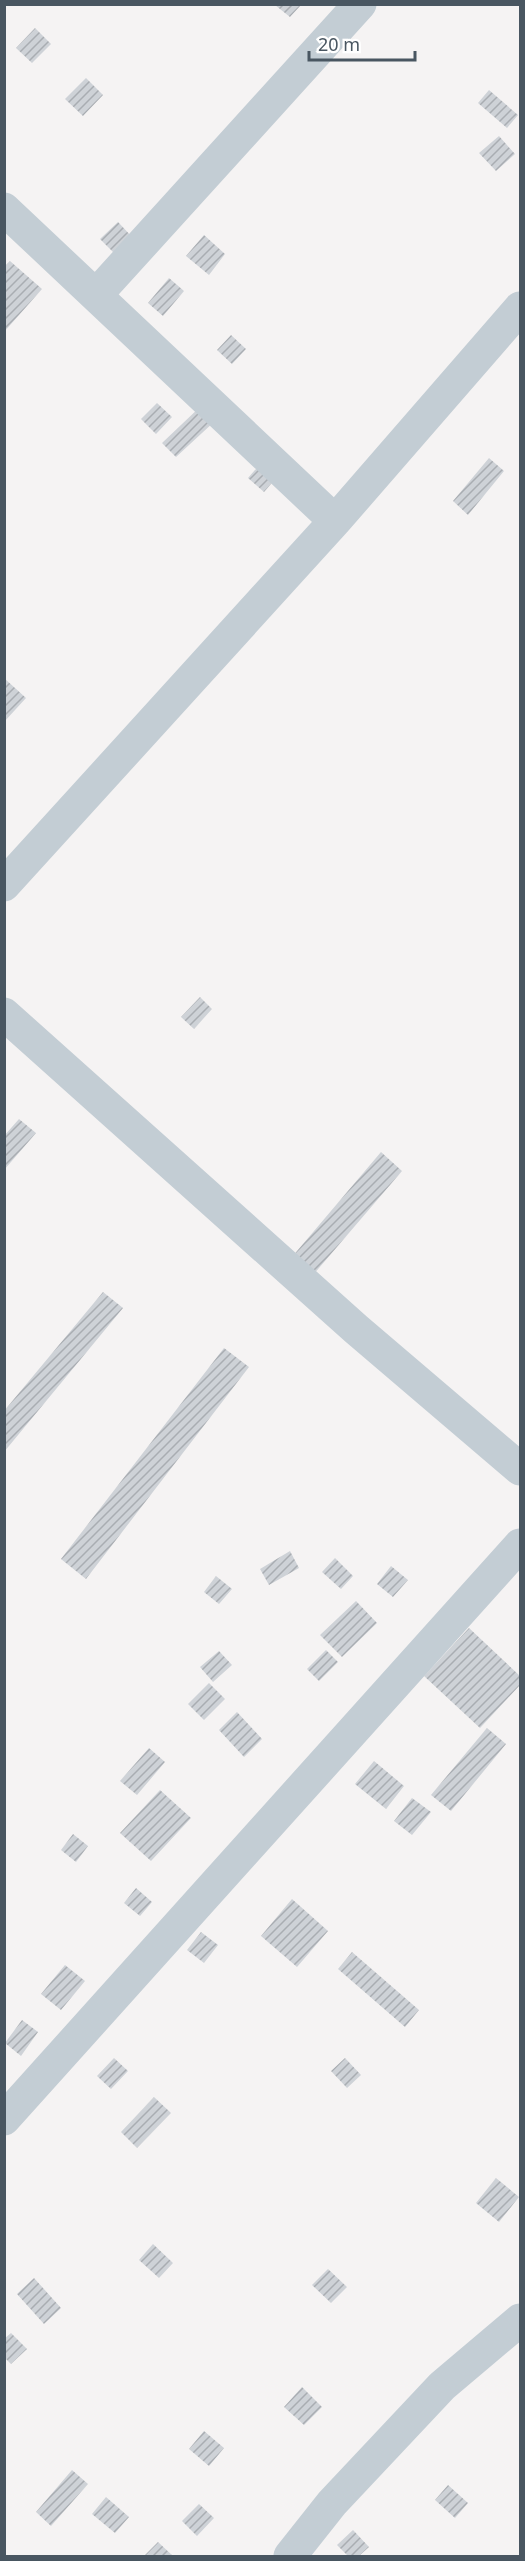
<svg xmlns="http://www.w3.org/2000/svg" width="525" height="2561" viewBox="0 0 525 2561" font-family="'Noto Sans',sans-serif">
  <defs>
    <pattern id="building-hatch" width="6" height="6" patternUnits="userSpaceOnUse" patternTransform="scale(1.5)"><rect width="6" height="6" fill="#ced2d7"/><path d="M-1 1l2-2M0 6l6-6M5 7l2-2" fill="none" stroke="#a9adb2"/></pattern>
  </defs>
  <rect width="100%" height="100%" fill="#f5f3f3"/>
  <path fill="url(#building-hatch)" d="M275 5H301L290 17Z
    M35 28 51 44 32 63 16 48Z
    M86 78 103 95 83 116 65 99Z
    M489 90 518 115 507 128 478 103Z
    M499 136 515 154 496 171 479 153Z
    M118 222 133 238 116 255 100 239Z
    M204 235 225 254 209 275 186 256Z
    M10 261 42 289 4 332V267Z
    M169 278 184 291 163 316 148 303Z
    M231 335 246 349 232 364 217 350Z
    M157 403 172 417 156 434 141 419Z
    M201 406 215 421 176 457 162 443Z
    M489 458 504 471 468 515 453 501Z
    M262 462 278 476 264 492 248 478Z
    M4 678 26 698 4 722Z
    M200 997 212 1009 194 1029 181 1017Z
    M19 1119 36 1133 4 1170V1136Z
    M381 1152 402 1171 307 1282 286 1264Z
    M103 1292 123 1308 4 1452V1411Z
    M224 1348 249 1367 86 1579 61 1559Z
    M290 1551 299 1568 269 1585 260 1569Z
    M335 1558 353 1576 341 1589 322 1572Z
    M391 1566 408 1580 393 1597 377 1584Z
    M216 1576 232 1589 219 1604 204 1592Z
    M356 1601 377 1623 342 1657 320 1635Z
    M469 1628 520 1676V1685L480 1728 424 1676Z
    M326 1650 338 1662 319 1681 307 1669Z
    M219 1651 232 1665 213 1682 200 1667Z
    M209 1683 225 1699 204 1720 188 1704Z
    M237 1712 262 1739 244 1757 219 1730Z
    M487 1728 506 1744 451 1811 431 1795Z
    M149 1748 165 1762 137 1795 120 1781Z
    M374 1761 404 1786 386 1809 355 1784Z
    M160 1790 191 1818 151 1861 120 1833Z
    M412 1798 431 1812 412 1835 394 1821Z
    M73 1834 88 1846 76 1862 61 1850Z
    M136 1888 152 1902 140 1916 124 1903Z
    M292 1899 328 1931 297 1967 261 1936Z
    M201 1932 218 1945 204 1963 187 1950Z
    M352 1952 419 2010 405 2027 338 1969Z
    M65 1965 85 1981 61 2010 41 1994Z
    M22 2020 38 2032 21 2056 5 2043Z
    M114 2058 128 2071 111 2089 97 2076Z
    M345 2058 361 2075 347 2088 331 2071Z
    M154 2097 171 2113 137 2148 121 2132Z
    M496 2178 519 2197 499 2222 476 2203Z
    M153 2244 173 2263 159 2278 139 2260Z
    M328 2269 347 2287 331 2303 312 2285Z
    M34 2278 61 2308 44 2324 17 2294Z
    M11 2333 27 2349 11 2364 4 2357V2339Z
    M302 2387 322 2407 304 2425 284 2407Z
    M204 2431 224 2448 209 2466 189 2449Z
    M72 2470 88 2484 51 2526 36 2512Z
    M448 2485 468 2503 455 2518 435 2500Z
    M106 2497 129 2517 115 2533 92 2514Z
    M199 2504 214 2518 197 2536 182 2521Z
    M353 2530 369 2547 359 2556H348L337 2545Z
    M158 2542 173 2556H144Z"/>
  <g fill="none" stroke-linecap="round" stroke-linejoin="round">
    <path stroke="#c3cdd4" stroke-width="33" d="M4 209 335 521
      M96 295 360 4
      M4 885 335 521 520 308
      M4 1014 356 1329 520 1469
      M4 2119 520 1545
      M290 2556 332 2503 442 2386 520 2320"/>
  </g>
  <rect width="525" height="2561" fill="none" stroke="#495661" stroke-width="12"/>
  <path d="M309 51v9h106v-9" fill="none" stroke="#495661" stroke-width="3"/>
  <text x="318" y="51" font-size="18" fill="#495661" stroke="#ffffff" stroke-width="4.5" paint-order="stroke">20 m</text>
</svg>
